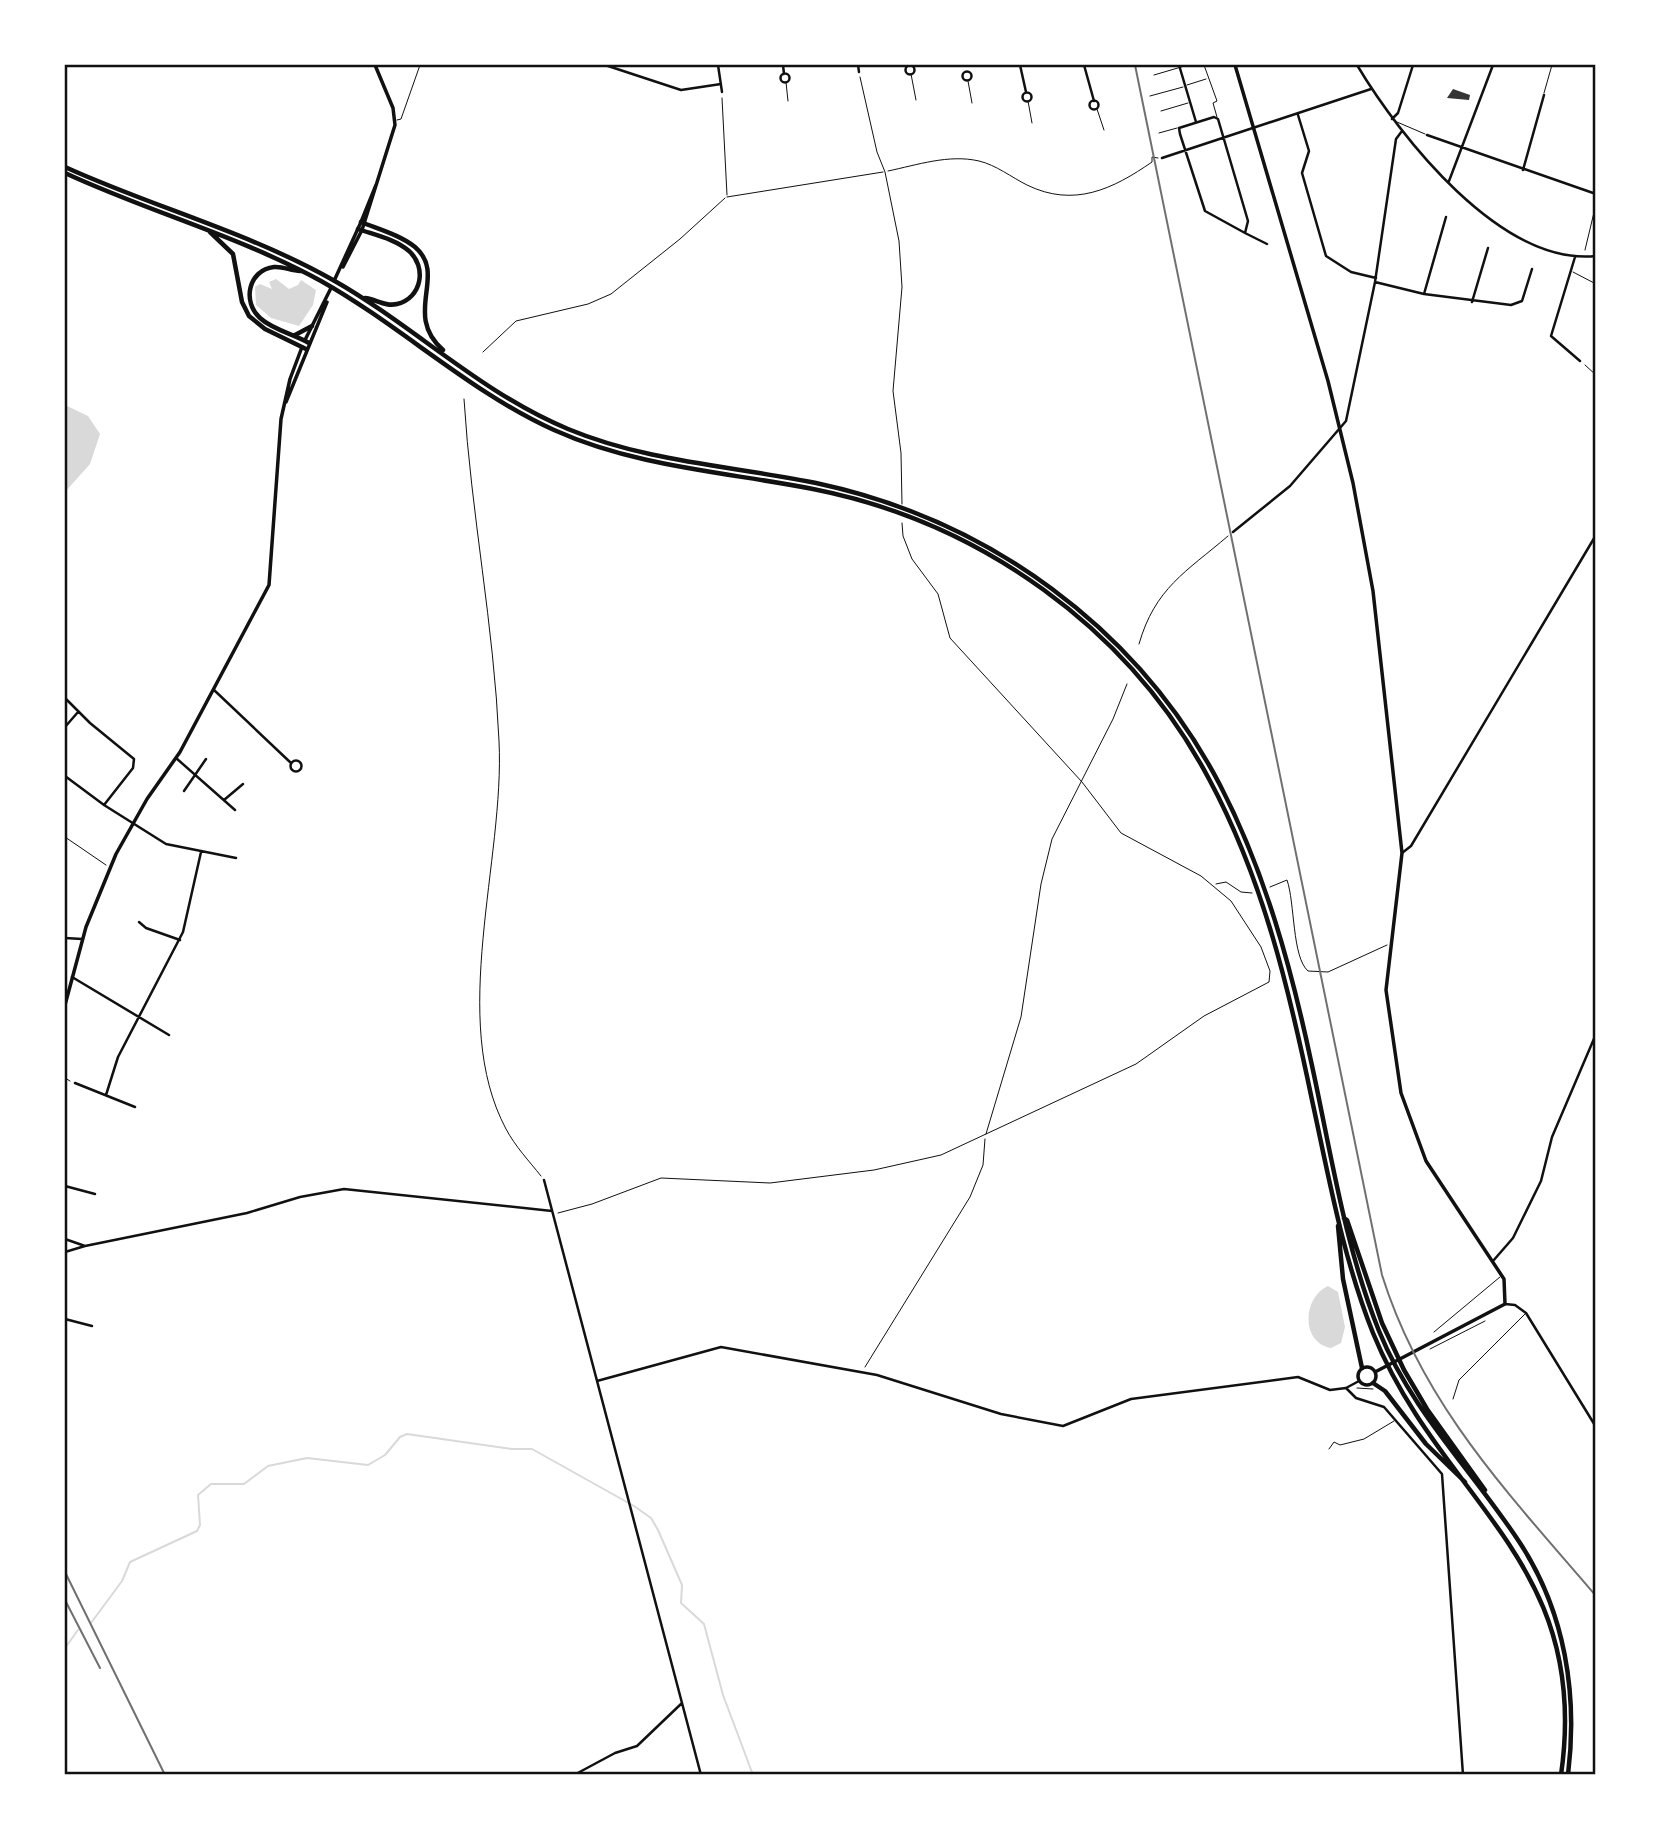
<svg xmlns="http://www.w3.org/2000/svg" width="1661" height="1840" viewBox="0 0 1661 1840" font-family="Helvetica,sans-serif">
  <rect width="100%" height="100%" fill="#fff"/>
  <path fill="#d9d9d9" d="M276 279 289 289 298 285 301 280 316 290 313 305 299 326 271 318 256 305 255 287 260 284 272 289 269 282Z
    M65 405 88 416 100 434 90 464 65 492Z
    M1328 1286 1338 1292 1345 1327 1341 1343 1331 1348C1300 1342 1303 1297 1328 1286Z"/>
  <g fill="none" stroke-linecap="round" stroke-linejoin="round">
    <path stroke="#d9d9d9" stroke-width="2" d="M91 1623 122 1581 130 1562 197 1531 200 1525 198 1495 211 1484H244L268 1466 307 1458 368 1465 385 1455 400 1437 407 1434 512 1449H532L634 1506 651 1518 658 1530 682 1585 681 1603 704 1624 723 1695 753 1775
      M65 1648 78 1630"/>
  </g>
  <path fill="#353535" d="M1453 89 1470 95 1469 100 1447 98Z"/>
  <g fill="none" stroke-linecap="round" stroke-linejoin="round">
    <path stroke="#111" stroke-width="1" d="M860 77 877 152 885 172 899 241 902 287 893 391 901 453 902 504
      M722 98 727 195
      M888 171C917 165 949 154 979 161 996 165 1011 177 1027 185 1074 208 1113 189 1152 162V157L1158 158
      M727 197 883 172
      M1585 250 1596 204
      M483 352 516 321 588 304 611 294 680 239 725 198
      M1585 365 1596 375
      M464 399C471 513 494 626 499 741 505 860 448 1020 506 1129 515 1146 529 1161 541 1176
      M1139 644C1155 588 1186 572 1228 536
      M65 837 106 865
      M1216 884 1226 882 1241 892 1252 893
      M1270 887 1287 880C1295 903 1292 957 1308 971L1328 972 1387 945
      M65 1078 70 1081
      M986 1134 1021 1017 1041 884 1052 839 1113 719 1127 684
      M558 1213 592 1204 661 1178 770 1183 874 1170 941 1155 1136 1064 1204 1016 1269 982 1270 971 1261 947 1231 901 1201 876 1121 833 1082 782 950 638 938 594 912 559 903 536 902 523
      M1430 1349 1485 1321
      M865 1367 970 1197 983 1165 985 1139
      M1357 1388 1373 1389
      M65 1722 66 1721"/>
    <path stroke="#111" stroke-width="1" d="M1204 65 1217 101 1213 103 1217 117
      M911 74 916 100
      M1154 75 1188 65
      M968 81 972 103
      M786 82 788 101
      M1187 85 1206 79
      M1544 93 1552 65
      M1150 96 1183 87
      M1028 101 1032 123
      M1097 109 1104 130
      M1161 111 1188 103
      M397 120 401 119 420 65
      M1397 122 1425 134
      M1159 133 1177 128
      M1573 272 1596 284
      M1434 1332 1500 1277
      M1453 1399 1459 1380 1525 1314
      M1329 1449 1334 1442 1340 1445 1364 1439 1394 1421"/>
    <path stroke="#111" stroke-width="2.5" d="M605 65 681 90 721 84
      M718 65 722 92
      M783 65 784 74
      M830 65H831
      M858 65 859 72
      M1020 65 1026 92
      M1084 65 1094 101
      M1179 65 1196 122
      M1357 65C1400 137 1501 266 1596 256
      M905.5 70a4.5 4.5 0 1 1 9 0a4.5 4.5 0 1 1-9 0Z
      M962.5 76a4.5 4.5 0 1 1 9 0a4.5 4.5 0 1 1-9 0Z
      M780.5 78a4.5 4.5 0 1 1 9 0a4.5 4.5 0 1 1-9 0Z
      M1022.5 97a4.5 4.5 0 1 1 9 0a4.5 4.5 0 1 1-9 0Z
      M1089.5 105a4.5 4.5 0 1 1 9 0a4.5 4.5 0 1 1-9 0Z
      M1298 115 1309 151 1302 173 1326 256 1351 272 1376 278
      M1214 117 1218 119 1248 221 1245 233 1205 211 1180 134 1179 128Z
      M1392 119 1398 113 1413 65
      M1427 135 1596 194
      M1162 158 1371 89
      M1523 170 1544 95
      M1449 181 1493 65
      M1245 233 1267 244
      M1575 257 1551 336 1580 361
      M1375 282 1424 294 1511 305 1522 301 1532 269
      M1424 294 1446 217
      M1472 302 1488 248
      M1233 532 1290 486 1346 421 1375 282 1396 139 1402 131
      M214 690 291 763
      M65 698 90 723 134 759 133 768 104 805
      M65 727 78 712
      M176 758 235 810
      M290.5 766a5.5 5.5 0 1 1 11 0a5.5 5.5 0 1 1-11 0Z
      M65 776 104 805 166 844 236 858
      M184 791 206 759
      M224 800 243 784
      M1402 853 1411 846 1596 535
      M139 922 146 928 180 940
      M65 938 82 939
      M72 977 169 1035
      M75 1083 135 1107
      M106 1095 118 1057 183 932 201 852
      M544 1180 701 1775
      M65 1186 95 1194
      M65 1239 85 1246 247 1213 300 1197 344 1189 552 1211
      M65 1245V1247
      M65 1252 85 1246
      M1493 1261 1513 1238 1541 1181 1552 1137 1596 1034
      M1505 1304 1515 1305 1526 1313 1596 1427
      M65 1319 92 1326
      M597 1381 721 1347 877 1375 1001 1414 1063 1426 1131 1399 1298 1377 1330 1390 1346 1388 1359 1381
      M1346 1388 1356 1398 1384 1407 1442 1474 1463 1775
      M574 1775 615 1753 637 1746 682 1703"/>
    <path stroke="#111" stroke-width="3.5" d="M361 222 376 185
      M362 230 395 125 393 108 375 65"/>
    <path stroke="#111" stroke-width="3.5" d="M1235 65 1328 381 1353 483 1373 591 1402 853 1386 990 1401 1093 1426 1161 1504 1279 1505 1304 1375 1372
      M343 267 362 230
      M334 281 361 222
      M305 340 331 288
      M286 402 327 302
      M65 1005 86 927 116 854 147 799 180 752 269 585 281 419 290 379 302 347
      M1358 1376a9 9 0 1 1 18 0a9 9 0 1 1-18 0Z"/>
    <path stroke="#111" stroke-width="4.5" d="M65 167C153 207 248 232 333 280 414 326 481 393 568 429 647 462 733 466 816 483 989 520 1138 628 1220 785 1265 872 1291 967 1311 1061 1331 1152 1344 1244 1379 1331 1412 1412 1473 1471 1520 1543 1565 1612 1578 1694 1568 1775
      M65 173C149 212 239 236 321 281 401 326 470 392 554 430 636 467 726 472 813 489 980 522 1129 628 1209 779 1263 879 1289 989 1312 1100 1329 1178 1343 1258 1373 1333 1442 1503 1592 1561 1561 1775
      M361 222C378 229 400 235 415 247 448 275 402 314 443 350
      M358 229C375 235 395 239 409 251 427 267 422 298 397 304 385 307 376 299 365 298
      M210 232 233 254 242 302 249 316 265 329 306 349
      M300 271C291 271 283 266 274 267 248 270 242 302 260 318 273 330 294 334 309 343
      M295 335 312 326
      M1344 1218 1347 1220 1382 1323 1404 1370 1427 1409 1485 1490
      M1338 1226 1343 1279 1362 1368
      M1373 1383 1385 1391 1426 1444 1465 1482"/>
    <path stroke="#707070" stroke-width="2" d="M1135 65 1382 1275C1423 1406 1510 1495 1596 1596"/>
    <path stroke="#707070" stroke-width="2" d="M65 1572 165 1775
      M65 1600 100 1668"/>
  </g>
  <rect width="1661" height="1840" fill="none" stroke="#ffffff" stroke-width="133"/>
  <rect x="66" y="66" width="1528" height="1707" fill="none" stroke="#111" stroke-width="2.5"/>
</svg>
